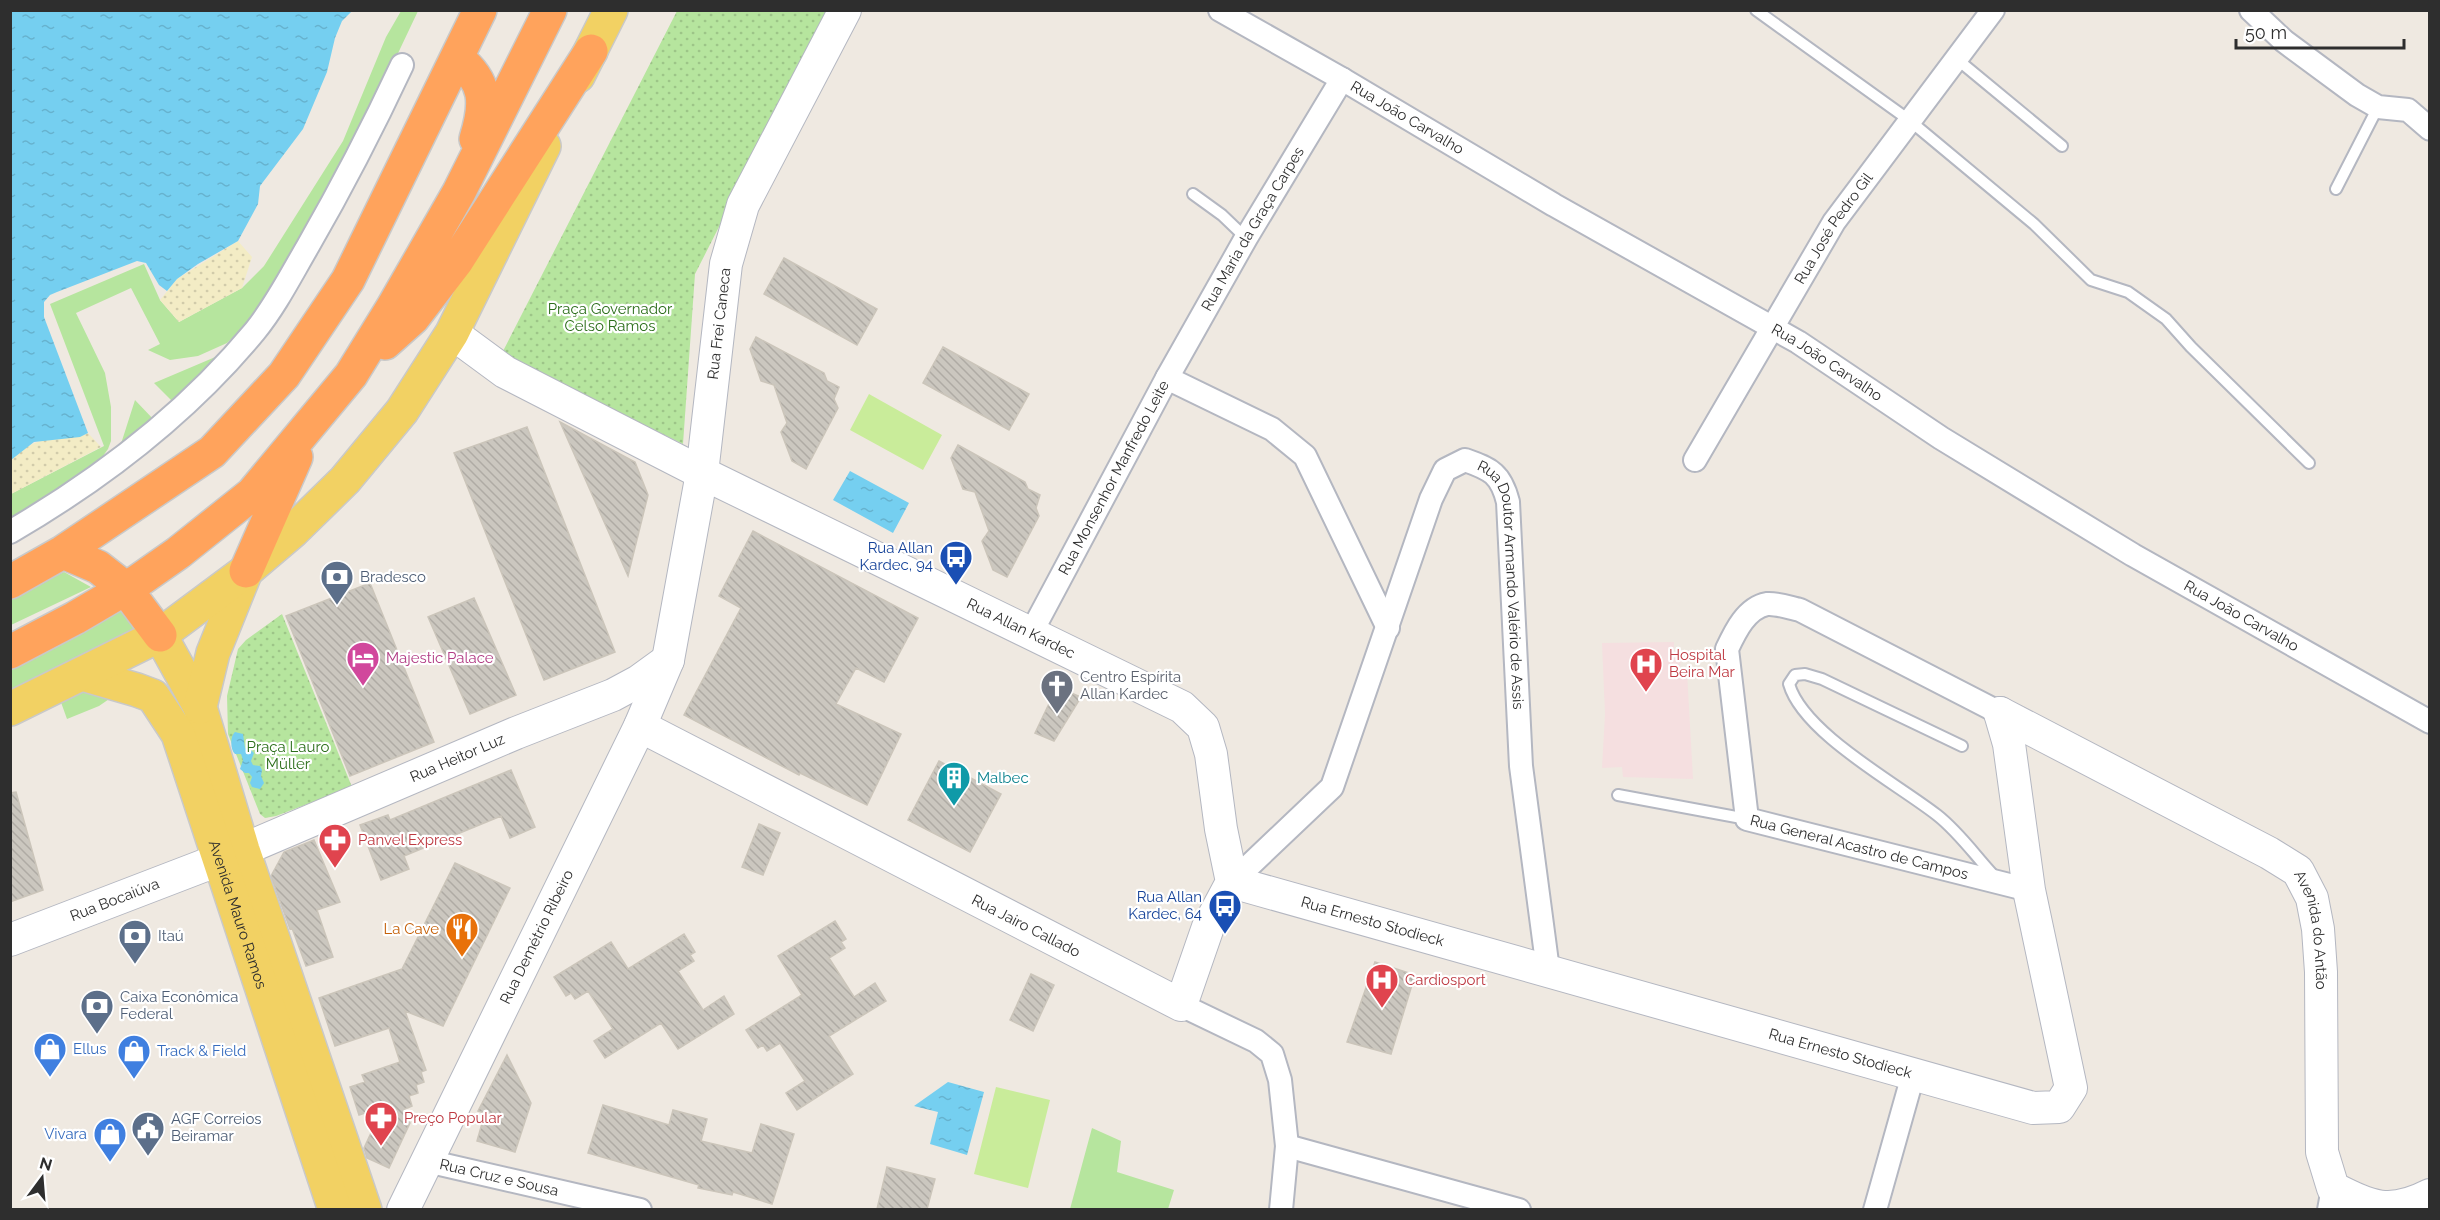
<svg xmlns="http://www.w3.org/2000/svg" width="2440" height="1220" viewBox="0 0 2440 1220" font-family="Raleway,sans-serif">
  <defs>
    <pattern id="sand-dots" width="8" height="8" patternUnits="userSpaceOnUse" patternTransform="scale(1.5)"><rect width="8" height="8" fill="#f3ecc5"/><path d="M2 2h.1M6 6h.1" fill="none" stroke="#d1cbaa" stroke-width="1.8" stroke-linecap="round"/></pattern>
    <pattern id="park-dots" width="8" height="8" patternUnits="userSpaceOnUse" patternTransform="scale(1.5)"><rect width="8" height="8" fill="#b6e59e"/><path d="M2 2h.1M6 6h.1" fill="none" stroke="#9dc588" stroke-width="1.8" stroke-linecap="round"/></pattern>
    <pattern id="water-ripples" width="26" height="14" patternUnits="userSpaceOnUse" patternTransform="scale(1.5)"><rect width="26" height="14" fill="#75cff0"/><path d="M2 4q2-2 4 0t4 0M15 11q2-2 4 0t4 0" fill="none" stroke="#66b2ce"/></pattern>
    <pattern id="building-back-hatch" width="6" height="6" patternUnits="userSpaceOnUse" patternTransform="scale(1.5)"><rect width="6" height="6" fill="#cbc7bf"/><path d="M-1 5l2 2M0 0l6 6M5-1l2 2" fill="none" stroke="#afaba4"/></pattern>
  </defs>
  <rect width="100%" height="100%" fill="#efe9e1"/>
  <path fill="#f5dfe0" d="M1674 642V654L1681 658 1680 668 1687 672 1693 779 1623 777 1622 767 1602 768 1605 714 1602 643Z"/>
  <path fill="#b6e59e" d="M401 11H418L356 142 258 314 227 343 198 356 170 360 148 350 160 344 131 288 76 313 105 373 111 407V441L108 449 90 474 11 518V494L104 446 50 304 144 264 160 300 179 322 242 288 264 266 343 141 386 37Z
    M220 355 175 404 154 383Z
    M135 400 155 421 119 450Z
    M64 572 91 587 11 625 10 597Z
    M119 609 137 629 11 697 10 671Z
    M79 689 115 695 99 706 67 719 58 694Z
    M1092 1128 1121 1141 1117 1172 1174 1190 1168 1209H1070Z"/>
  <path fill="url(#sand-dots)" d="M238 241 252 257 242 288 179 322 160 300 177 279Z
    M88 433 101 447 11 494V460C29 441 43 439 68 437 76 436 81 436 88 433Z"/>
  <path fill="url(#park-dots)" d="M677 11H829L695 274 683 444 501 355Z
    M282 614 352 787 276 816 265 818 260 814 228 734 227 696 238 649 246 640Z"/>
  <path fill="#c9ec9a" d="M869 394 942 435 923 470 850 430Z
    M996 1087 1050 1100 1028 1188 974 1174Z"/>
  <path fill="url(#water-ripples)" d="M11 10 352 11 342 21 335 38 327 72 303 129 260 186 258 204 238 241 198 264 177 279 167 291 159 285 146 263 137 261 57 292 50 295 44 302V317L88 433 80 437 34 442 11 460Z
    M850 471 909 503 893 533 833 500Z
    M235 732 243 734 245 748 251 750 254 753 251 761 253 765 260 766 262 770 261 776 264 783 260 789 252 787 250 783 252 777 249 773H245L240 769 243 760 241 754H235C230 749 230 736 235 732Z
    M948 1082 984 1092 967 1155 930 1144 938 1112 914 1106Z"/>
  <path fill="url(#building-back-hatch)" stroke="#cbc5ba" stroke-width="1.5" d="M784 258 877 309 857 345 764 294Z
    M756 337 824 373 827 381 839 387 834 399 838 408 806 469 792 461 781 432 787 423 774 385 761 381 750 349Z
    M943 347 1029 394 1009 430 923 383Z
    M560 422 635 462 648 495 628 576Z
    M527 427 615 652 544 680 454 453Z
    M958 445 1025 482 1028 489 1040 495 1036 508 1039 516 1007 577 993 570 982 541 989 531 975 492 963 489 951 458Z
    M753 531 918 618 884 682 856 668 836 704 901 734 867 805 800 773 799 775 684 715 741 608 719 596Z
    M370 583 434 742 350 776 286 616Z
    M474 598 516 695 470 714 428 617Z
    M1057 687 1081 697 1054 741 1035 733Z
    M939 761 1001 794 970 852 908 820Z
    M511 770 535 827 510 838 501 816 404 856 409 869 381 880 360 825 388 815 390 820Z
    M16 792 43 890 10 902V793Z
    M759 824 780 833 763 875 742 867Z
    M314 840 340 902 317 910 333 957 306 966 292 928 290 929 271 876 284 852Z
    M455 863 510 888 443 1026 405 1011 426 1070 421 1072 424 1082 416 1085 418 1093 409 1096 412 1106 405 1109 410 1123 389 1168 367 1158 364 1148 383 1107 359 1115 350 1087 365 1082 362 1075 400 1062 389 1028 335 1046 319 998 402 969Z
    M835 921 846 939 841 942 845 948 829 958 854 997 875 983 886 1001 829 1036 853 1074 797 1110 786 1093 805 1081 780 1043 767 1051 763 1045 758 1048 746 1030 802 995 778 956Z
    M684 934 695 952 690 955 694 961 678 971 703 1010 724 996 734 1014 678 1049 661 1023 605 1058 594 1041 613 1029 588 991 575 999 571 993 566 996 554 977 611 942 628 969Z
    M1375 962 1415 975 1391 1054 1347 1042Z
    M1031 974 1054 985 1033 1031 1010 1020Z
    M507 1055 531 1103 515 1152 477 1141 485 1113 478 1111Z
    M603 1105 669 1125 673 1110 707 1119 701 1141 752 1153 761 1124 794 1134 772 1204 733 1192 732 1195 698 1188 699 1185 588 1153Z
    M887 1167 935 1179 927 1209H877Z"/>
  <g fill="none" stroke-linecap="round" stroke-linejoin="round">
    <g stroke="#b4b7c1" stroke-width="14">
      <path id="lane" d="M1756 10 1909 120 2034 224 2091 280 2128 292 2166 319 2191 347 2309 463
        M1958 60 2062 146
        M2336 189 2378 107
        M1193 194 1222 215 1246 238
        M1962 746 1822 679 1805 674 1795 675 1789 684C1803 733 1896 783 1937 815 1960 833 1976 857 1996 878
        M1618 795 1747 819"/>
    </g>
    <g stroke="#b4b7c1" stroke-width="26">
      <g id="street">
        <path id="s1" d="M1220 10 1342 79 1554 205 1798 342 1941 438 2133 555 2430 722"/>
        <path d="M2251 10 2284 41 2357 95 2378 107 2408 110 2430 129"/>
        <path id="s2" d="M1167 378 1246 238 1342 79"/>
        <path id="s3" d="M1695 460 1834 222 1993 10"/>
        <path d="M10 532C101 479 188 412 255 331 276 305 291 275 308 246 342 187 373 127 402 65"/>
        <path id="s4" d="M1031 633 1167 378 1272 429 1305 456 1388 628"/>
        <path id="s5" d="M2000 713 1800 610C1790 608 1777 603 1767 604 1746 608 1735 632 1727 649L1747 819 2029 890"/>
        <path id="s6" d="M1232 882 1332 787 1431 499 1445 470 1465 460C1491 469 1501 474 1508 502L1521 766 1548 970"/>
        <path d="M1181 1005 1256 1041 1272 1054 1280 1080 1287 1146 1281 1210"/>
        <path d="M1287 1146 1519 1210"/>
        <path id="s7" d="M427 1161 640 1210"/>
        <path d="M1875 1210 1913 1075"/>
        <path d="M2329 1210 2333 1188"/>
      </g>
    </g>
    <g stroke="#b4b7c1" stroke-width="34">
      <g id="secondary">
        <path id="s8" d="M452 333 505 372 702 473 1182 707 1203 727 1211 754 1221 829 1232 882 1208 927 1181 1005 640 726"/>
        <path id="s9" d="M2000 713 2269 853 2298 871 2312 898 2318 929 2321 972 2322 1152 2333 1188C2371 1207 2389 1216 2430 1195"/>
        <path id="s10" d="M1232 882 2033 1108 2059 1107 2071 1088 2029 890 2009 744 2000 713"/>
        <path id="s11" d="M10 940 221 859 516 733 613 695 639 681 668 660"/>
        <path id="s12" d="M403 1210 640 726 668 660 702 473 726 264 743 205 845 10"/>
      </g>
    </g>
    <g stroke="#c9c9c9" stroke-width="36">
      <g id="primary">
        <path d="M578 76 611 10"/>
        <path d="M160 635 200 707 243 850 365 1210"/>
        <path id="s13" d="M82 674 137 690 153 696 178 734 335 1210"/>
        <path d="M200 707 213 653 246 571"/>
        <path d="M10 709 160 635 246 571 293 531 345 480 402 411 452 333 544 146"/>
      </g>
    </g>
    <g stroke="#c9c9c9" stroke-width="36">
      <path id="highway" d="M457 58C487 82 487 103 476 139
        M385 343 413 318 456 262 591 51
        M63 552 98 567 125 588 160 635
        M246 571 296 457
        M10 582 63 552 212 452 284 375 348 280 480 10
        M10 652 75 618 138 581 178 553 252 494 351 375 393 307 459 192 550 10"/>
    </g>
    <use href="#lane" stroke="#fff" stroke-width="10"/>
    <use href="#street" stroke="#fff" stroke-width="22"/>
    <use href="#secondary" stroke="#fff" stroke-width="32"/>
    <use href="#primary" stroke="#f2d163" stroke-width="33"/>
    <use href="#highway" stroke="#ffa35c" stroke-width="33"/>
  </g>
  <defs>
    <g id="bus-pin" transform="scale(1.725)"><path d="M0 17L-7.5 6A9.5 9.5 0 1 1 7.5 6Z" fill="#1a4fb4" stroke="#fff"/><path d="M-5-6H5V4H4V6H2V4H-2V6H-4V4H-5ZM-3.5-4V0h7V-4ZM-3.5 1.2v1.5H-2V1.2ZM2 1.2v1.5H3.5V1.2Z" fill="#fff"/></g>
    <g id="bank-pin" transform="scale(1.725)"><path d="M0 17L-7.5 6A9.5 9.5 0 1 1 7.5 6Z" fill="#5c6f8a" stroke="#fff"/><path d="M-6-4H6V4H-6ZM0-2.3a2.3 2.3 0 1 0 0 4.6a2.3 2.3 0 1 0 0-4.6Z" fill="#fff"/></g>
    <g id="hotel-pin" transform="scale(1.725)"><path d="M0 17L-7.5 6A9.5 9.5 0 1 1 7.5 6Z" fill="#d1479c" stroke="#fff"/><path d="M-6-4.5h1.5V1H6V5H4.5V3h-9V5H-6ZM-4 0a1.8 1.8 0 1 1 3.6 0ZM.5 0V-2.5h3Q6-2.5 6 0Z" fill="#fff"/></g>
    <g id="hospital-pin" transform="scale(1.725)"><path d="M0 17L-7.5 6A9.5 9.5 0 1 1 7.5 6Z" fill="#e0444e" stroke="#fff"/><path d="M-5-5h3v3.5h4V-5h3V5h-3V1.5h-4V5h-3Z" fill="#fff"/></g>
    <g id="church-pin" transform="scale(1.725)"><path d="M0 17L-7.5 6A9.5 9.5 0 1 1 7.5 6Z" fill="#6b7280" stroke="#fff"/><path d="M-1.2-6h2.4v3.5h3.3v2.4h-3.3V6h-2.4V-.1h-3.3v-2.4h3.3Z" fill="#fff"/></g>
    <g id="building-pin" transform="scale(1.725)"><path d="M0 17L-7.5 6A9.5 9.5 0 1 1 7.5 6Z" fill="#0f9aa8" stroke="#fff"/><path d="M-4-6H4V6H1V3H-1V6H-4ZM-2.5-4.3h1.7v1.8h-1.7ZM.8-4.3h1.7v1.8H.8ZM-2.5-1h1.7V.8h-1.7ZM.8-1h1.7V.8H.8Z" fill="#fff"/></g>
    <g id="pharmacy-pin" transform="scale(1.725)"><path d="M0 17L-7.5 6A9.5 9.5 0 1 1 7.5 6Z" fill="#e0444e" stroke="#fff"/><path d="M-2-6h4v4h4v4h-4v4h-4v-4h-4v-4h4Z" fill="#fff"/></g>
    <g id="restaurant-pin" transform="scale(1.725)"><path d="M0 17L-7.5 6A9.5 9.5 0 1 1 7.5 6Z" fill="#e8710a" stroke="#fff"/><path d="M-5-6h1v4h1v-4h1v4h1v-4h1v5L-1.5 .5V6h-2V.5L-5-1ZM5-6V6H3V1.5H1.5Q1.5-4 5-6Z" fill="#fff"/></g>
    <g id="shop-pin" transform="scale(1.725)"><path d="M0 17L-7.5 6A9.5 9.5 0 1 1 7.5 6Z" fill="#3f7fe0" stroke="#fff"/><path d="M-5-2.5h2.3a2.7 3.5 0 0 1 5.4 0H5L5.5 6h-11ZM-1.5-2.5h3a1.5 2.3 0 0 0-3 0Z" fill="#fff"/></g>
    <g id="civic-pin" transform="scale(1.725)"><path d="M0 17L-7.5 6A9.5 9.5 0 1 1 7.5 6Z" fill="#5c6f8a" stroke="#fff"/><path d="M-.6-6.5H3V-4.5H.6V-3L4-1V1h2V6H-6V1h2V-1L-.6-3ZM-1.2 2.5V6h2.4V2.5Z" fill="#fff"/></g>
  </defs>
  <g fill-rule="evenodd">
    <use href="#bus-pin" x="956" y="557"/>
    <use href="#bank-pin" x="337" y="577"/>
    <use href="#hotel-pin" x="363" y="658"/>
    <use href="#hospital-pin" x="1646" y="664"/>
    <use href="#church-pin" x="1057" y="686"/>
    <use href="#building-pin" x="954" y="778"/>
    <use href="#pharmacy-pin" x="335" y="840"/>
    <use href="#bus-pin" x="1225" y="906"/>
    <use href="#restaurant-pin" x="462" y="929"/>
    <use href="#bank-pin" x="135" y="936"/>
    <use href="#hospital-pin" x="1382" y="980"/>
    <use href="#bank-pin" x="97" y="1006"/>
    <use href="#shop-pin" x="50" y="1049"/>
    <use href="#shop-pin" x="134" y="1051"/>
    <use href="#pharmacy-pin" x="381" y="1118"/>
    <use href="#civic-pin" x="148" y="1128"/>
    <use href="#shop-pin" x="110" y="1134"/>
  </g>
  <g text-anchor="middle" stroke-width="4.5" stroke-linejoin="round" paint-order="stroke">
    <g font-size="15" fill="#2e2e2e" stroke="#fff">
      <text dy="5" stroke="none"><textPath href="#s1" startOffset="216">Rua João Carvalho</textPath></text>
      <text dy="5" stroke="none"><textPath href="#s2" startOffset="172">Rua Maria da Graça Carpes</textPath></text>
      <text dy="5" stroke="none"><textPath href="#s3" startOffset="270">Rua José Pedro Gil</textPath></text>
      <text dy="5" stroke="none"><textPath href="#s12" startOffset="951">Rua Frei Caneca</textPath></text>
      <text dy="5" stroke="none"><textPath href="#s1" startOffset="702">Rua João Carvalho</textPath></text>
      <text dy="5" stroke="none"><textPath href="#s4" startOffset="176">Rua Monsenhor Manfredo Leite</textPath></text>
      <text dy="5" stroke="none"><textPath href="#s6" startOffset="640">Rua Doutor Armando Valério de Assis</textPath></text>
      <text dy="5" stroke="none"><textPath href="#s1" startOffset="1188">Rua João Carvalho</textPath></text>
      <text dy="5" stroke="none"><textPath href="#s8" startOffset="642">Rua Allan Kardec</textPath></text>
      <text dy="5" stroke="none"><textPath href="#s11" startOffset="483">Rua Heitor Luz</textPath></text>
      <text dy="5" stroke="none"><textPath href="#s5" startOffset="608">Rua General Acastro de Campos</textPath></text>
      <text dy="5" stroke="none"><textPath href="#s11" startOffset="112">Rua Bocaiúva</textPath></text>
      <text dy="5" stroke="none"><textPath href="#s13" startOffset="310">Avenida Mauro Ramos</textPath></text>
      <text dy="5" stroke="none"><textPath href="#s10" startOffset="146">Rua Ernesto Stodieck</textPath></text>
      <text transform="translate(1026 926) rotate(27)" y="5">Rua Jairo Callado</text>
      <text dy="5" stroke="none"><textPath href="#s9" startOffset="399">Avenida do Antão</textPath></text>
      <text dy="5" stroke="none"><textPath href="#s12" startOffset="304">Rua Demétrio Ribeiro</textPath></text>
      <text dy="5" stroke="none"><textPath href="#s10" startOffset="632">Rua Ernesto Stodieck</textPath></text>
      <text dy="5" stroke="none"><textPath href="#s7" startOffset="74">Rua Cruz e Sousa</textPath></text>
    </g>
    <g font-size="15" fill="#2c6e1b" stroke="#fff">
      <text x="610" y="314">Praça Governador<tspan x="610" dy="17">Celso Ramos</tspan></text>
      <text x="288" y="752">Praça Lauro<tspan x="288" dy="17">Müller</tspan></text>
    </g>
    <g font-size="15" fill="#164399" stroke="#fff" text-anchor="end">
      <text x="933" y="553">Rua Allan<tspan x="933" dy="17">Kardec, 94</tspan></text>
      <text x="1202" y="902">Rua Allan<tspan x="1202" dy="17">Kardec, 64</tspan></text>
    </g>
    <g font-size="15" fill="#4e5e75" stroke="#fff" text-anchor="start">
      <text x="360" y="582">Bradesco</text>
      <text x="158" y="941">Itaú</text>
      <text x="120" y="1002">Caixa Econômica<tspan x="120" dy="17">Federal</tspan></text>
      <text x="171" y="1124">AGF Correios<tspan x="171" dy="17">Beiramar</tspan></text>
    </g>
    <g font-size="15" fill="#be3a42" stroke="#fff" text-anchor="start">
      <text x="1669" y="660">Hospital<tspan x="1669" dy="17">Beira Mar</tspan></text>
      <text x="358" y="845">Panvel Express</text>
      <text x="1405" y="985">Cardiosport</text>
      <text x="404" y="1123">Preço Popular</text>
    </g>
    <g font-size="15" fill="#b23c85" stroke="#fff" text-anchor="start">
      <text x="386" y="663">Majestic Palace</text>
    </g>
    <g font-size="15" fill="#5b616d" stroke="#fff" text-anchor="start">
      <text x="1080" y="682">Centro Espírita<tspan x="1080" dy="17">Allan Kardec</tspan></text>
    </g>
    <g font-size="15" fill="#0d838f" stroke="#fff" text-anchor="start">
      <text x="977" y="783">Malbec</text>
    </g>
    <g font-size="15" fill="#c56008" stroke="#fff" text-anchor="end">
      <text x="439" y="934">La Cave</text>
    </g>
    <g font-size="15" fill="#366cbe" stroke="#fff" text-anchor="start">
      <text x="73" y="1054">Ellus</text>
      <text x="157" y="1056">Track &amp; Field</text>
      <text x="87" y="1139" text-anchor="end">Vivara</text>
    </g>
  </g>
  <rect width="2440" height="1220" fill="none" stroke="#2e2e2e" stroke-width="24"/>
  <g transform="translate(42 1178) rotate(16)" stroke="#ffffff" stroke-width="4.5" paint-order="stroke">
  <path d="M0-4.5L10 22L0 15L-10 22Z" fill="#2e2e2e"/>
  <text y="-9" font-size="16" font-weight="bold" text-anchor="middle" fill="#2e2e2e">N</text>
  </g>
  <path d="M2236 39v9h168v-9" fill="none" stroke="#2e2e2e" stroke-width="3"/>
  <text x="2245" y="39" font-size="18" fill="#2e2e2e" stroke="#ffffff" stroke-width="4.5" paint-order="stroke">50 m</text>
</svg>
